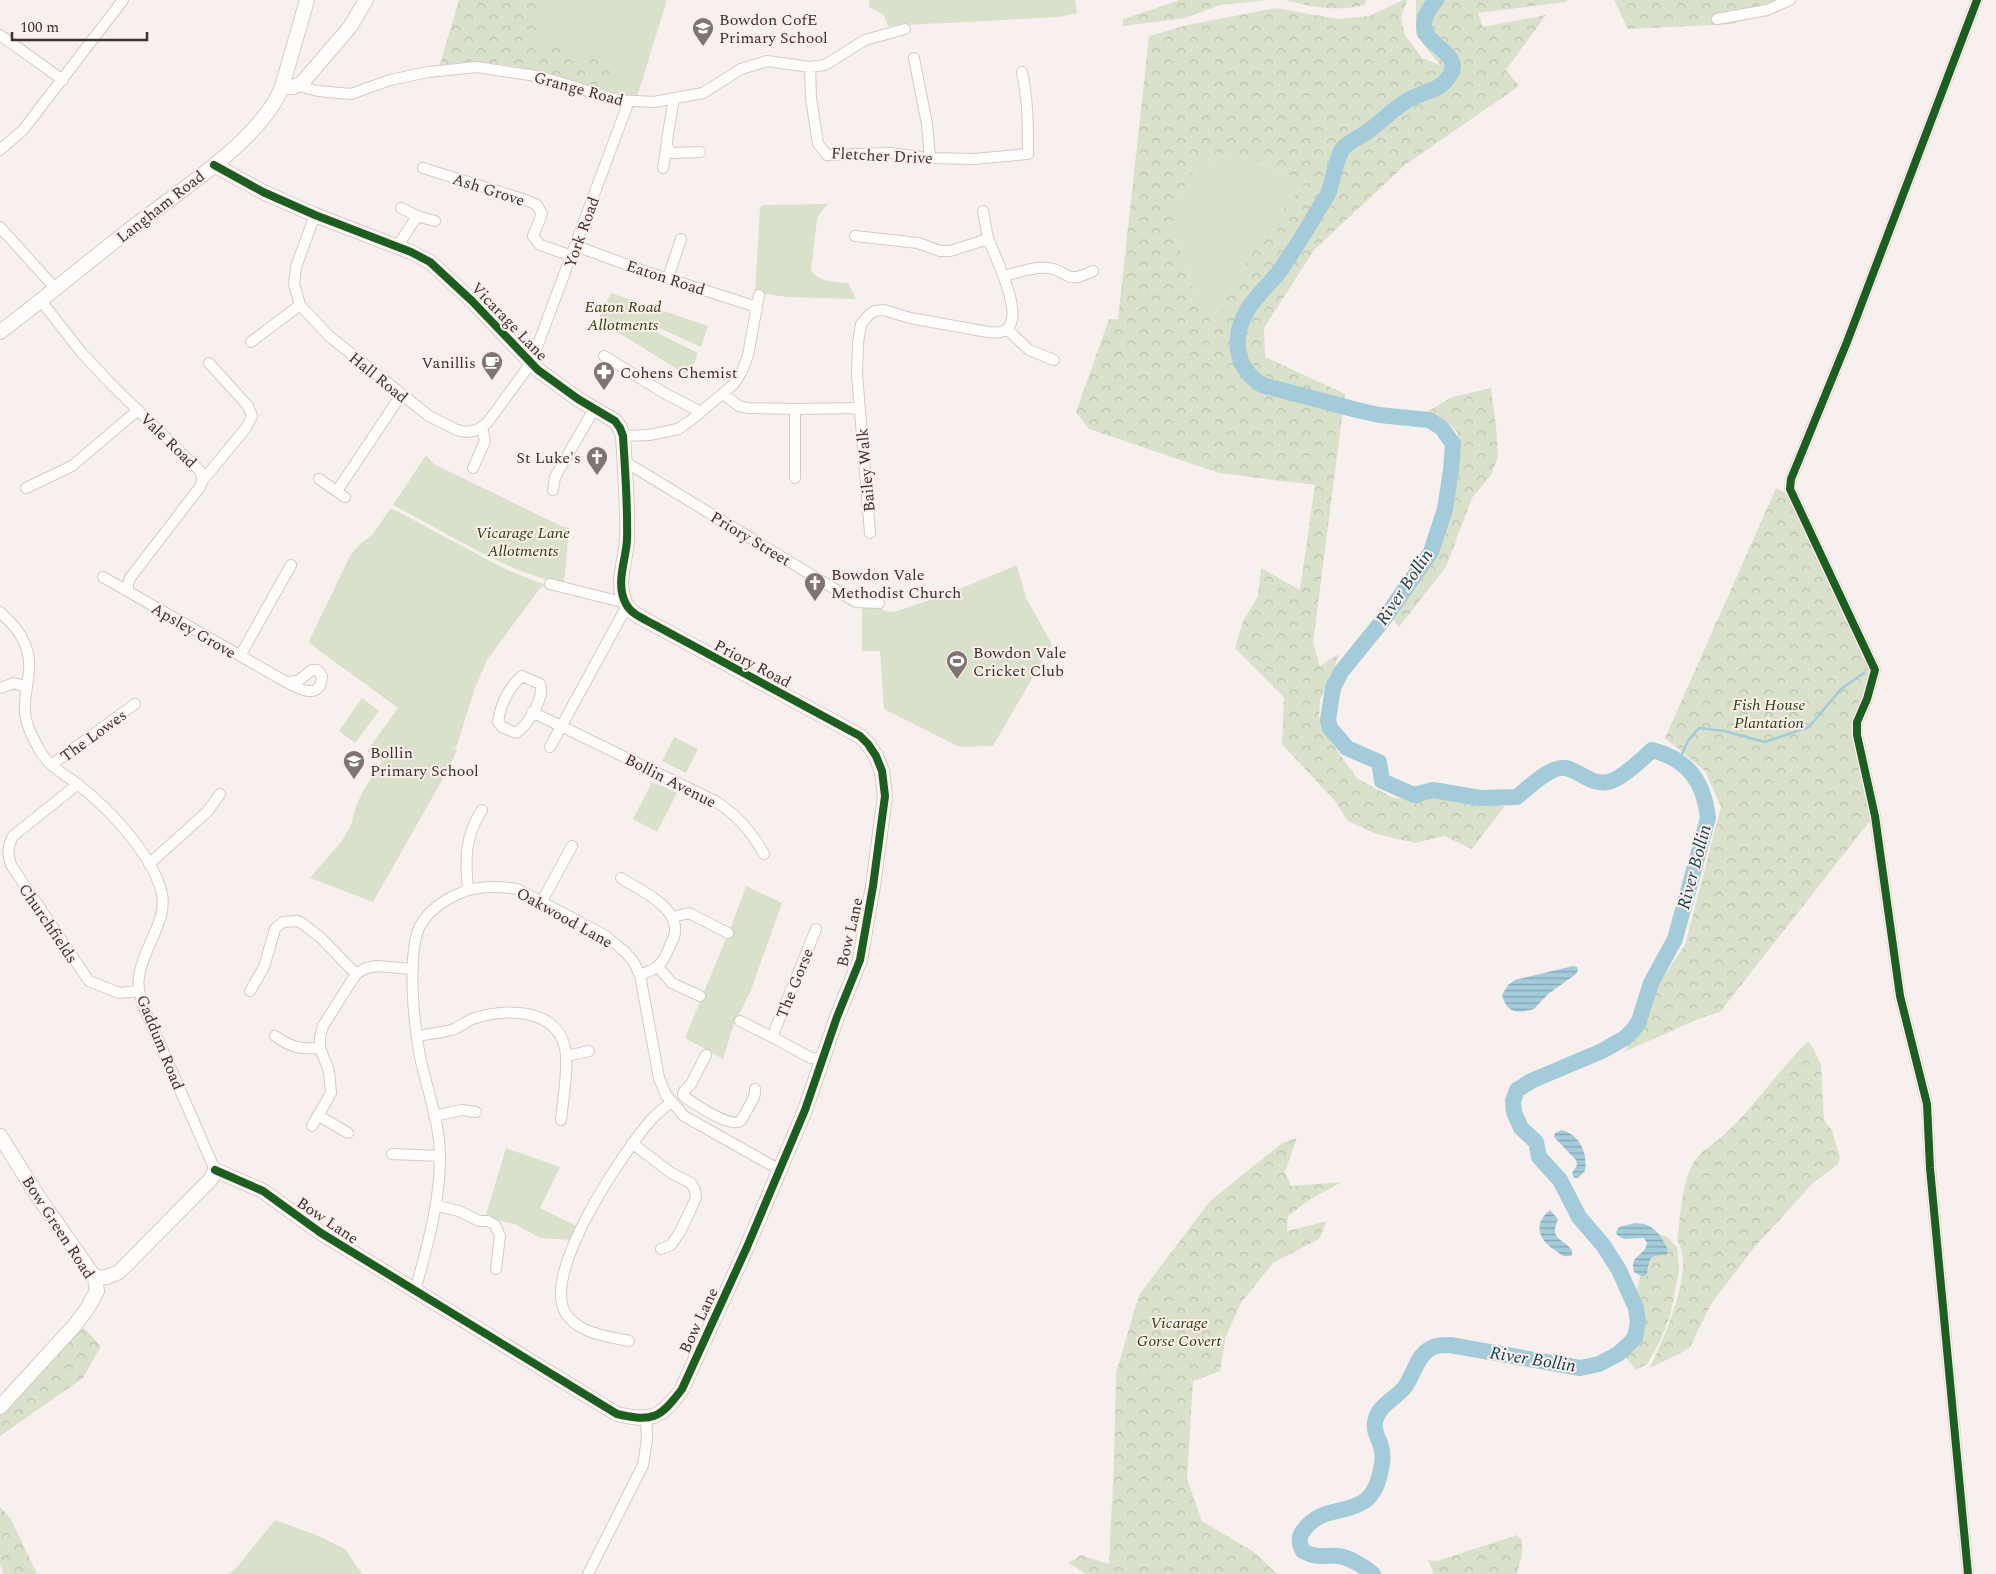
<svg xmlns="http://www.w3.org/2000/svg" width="1996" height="1574" viewBox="0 0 1996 1574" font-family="Spectral,serif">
  <defs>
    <pattern id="forest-crowns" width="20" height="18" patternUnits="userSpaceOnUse" patternTransform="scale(1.25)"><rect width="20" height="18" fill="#d9e1cb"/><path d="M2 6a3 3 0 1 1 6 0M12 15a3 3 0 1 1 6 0" fill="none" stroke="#bbc2af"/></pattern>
    <pattern id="water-rules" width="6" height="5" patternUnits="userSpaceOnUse" patternTransform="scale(1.25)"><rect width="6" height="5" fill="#a3cbda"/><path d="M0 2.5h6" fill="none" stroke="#86a5b1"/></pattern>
  </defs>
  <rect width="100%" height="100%" fill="#f8f0ee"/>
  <path fill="#d9e1cb" d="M459 0H667L637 97C605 93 575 81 544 72 509 62 476 59 440 65Z
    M869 0H1075L1077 13 1059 17 888 26 884 15 869 7Z
    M1236 153 1306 182 1277 216 1219 326 1194 293 1176 237V203L1190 176 1205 158 1214 166 1221 155Z
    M828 204 820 213 817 220 811 270C818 282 836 282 848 283L856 299 788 297 755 293 760 208 763 205Z
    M611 293 708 326 701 347 644 321 641 325 698 353 690 377 598 320Z
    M426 455 434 464 561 526 569 528 564 584C503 571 448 533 393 505Z
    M391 508 507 570 546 585 541 587 487 660 475 688 456 748 450 745 457 750 449 768 373 902 310 878 341 842 351 825 356 806 363 791 382 761 367 751 398 708 313 646 309 641 350 556 361 543 372 535Z
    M1017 565 1026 598 1052 644 993 746 959 747 884 709 880 651H862V606L883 609 884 611 894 612 947 594Z
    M362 698 379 711 355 743 339 731Z
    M674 737 698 749 686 773 662 761Z
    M652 782 677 793 657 832 633 819Z
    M746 886 782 903 751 990 733 1027 723 1059 685 1038 732 924Z
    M506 1148 560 1167 540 1208 577 1226 570 1240 540 1238 515 1224 485 1218Z
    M275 1520 321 1537 345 1549 362 1574H228L237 1567Z"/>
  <path fill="url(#forest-crowns)" fill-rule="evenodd" d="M459 0H544L533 39 619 65 611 93C551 76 504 55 440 65Z
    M1180 0H1267L1220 5 1185 18 1123 26V19Z
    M1285 0H1366L1365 5C1337 12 1313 7 1285 0Z
    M1403 0H1407L1401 18 1405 35 1422 58 1440 65 1416 35V0H1567L1566 2 1478 13 1483 27 1546 15 1506 70 1519 86 1405 165 1314 250 1264 328 1265 357 1345 394 1313 643 1320 666 1340 653 1320 700 1319 717 1329 739 1357 778 1393 798 1416 799 1435 793 1457 801 1505 806 1472 849 1444 836 1415 843 1376 834 1348 821 1334 800 1282 744 1284 697 1235 648 1243 621 1258 596 1261 568 1300 590 1315 485 1219 473 1089 429 1076 412 1109 319H1118L1149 36 1187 25 1276 8 1338 19 1369 16ZM1236 153 1306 182 1277 216 1224 296 1219 325 1194 293 1176 237V203L1190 176 1205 158 1214 166 1221 155Z
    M1614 0H1783L1734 24 1628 29Z
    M1491 388 1496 426 1498 457 1491 475 1472 498 1446 567 1399 627 1393 619 1431 564 1451 509 1459 464 1457 432 1447 421 1425 413 1452 397Z
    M1776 488 1791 495 1872 670 1854 723 1873 817 1720 1012 1701 1018 1624 1052 1651 1007 1658 985 1685 945 1721 807 1705 771 1665 738Z
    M1808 1041 1813 1048 1821 1065 1824 1120 1832 1130 1840 1158 1838 1164 1813 1183 1753 1249 1711 1304 1690 1347 1681 1353 1650 1368C1662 1342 1697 1267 1677 1241 1681 1215 1681 1186 1693 1163 1700 1151 1714 1144 1724 1135 1755 1106 1778 1071 1808 1041Z
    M1297 1138 1285 1172 1291 1186 1342 1182 1309 1200 1288 1216 1287 1231 1327 1221 1319 1239 1273 1263 1241 1303 1226 1336 1220 1371 1193 1381 1187 1479 1202 1521 1254 1552 1277 1574H1086L1068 1563 1081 1555 1109 1564 1114 1462 1116 1373 1139 1295 1210 1201 1282 1143Z
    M1658 1234 1667 1237 1677 1247 1679 1271 1670 1316 1660 1341 1647 1364 1636 1370 1622 1353 1639 1338 1643 1320 1636 1293 1640 1277 1646 1276C1655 1256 1643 1260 1668 1252V1248Z
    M81 1325 101 1346 83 1378 0 1436V1409Z
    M0 1507 11 1519 37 1574H4L0 1565Z
    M1517 1535 1522 1540V1555L1517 1574H1434L1428 1560 1437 1561Z"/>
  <path fill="url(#water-rules)" d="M1573 966 1577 967 1578 970 1576 974 1548 994 1534 1009C1516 1014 1507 1013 1502 995L1508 985 1515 980Z
    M1562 1130C1580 1135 1588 1153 1585 1171L1578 1178H1574L1572 1173 1577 1165 1576 1160 1554 1137 1555 1133Z
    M1550 1210 1558 1219C1549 1241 1562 1237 1572 1250V1255L1570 1256C1563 1257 1561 1255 1556 1251 1539 1241 1532 1224 1550 1210Z
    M1635 1223C1653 1223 1660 1234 1668 1249L1667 1254C1649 1257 1651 1255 1647 1274L1643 1277 1634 1272C1629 1254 1645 1257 1647 1243L1644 1238 1624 1239 1617 1235 1616 1232 1619 1227Z"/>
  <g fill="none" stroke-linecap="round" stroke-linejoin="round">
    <path stroke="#a3cbda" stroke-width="2.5" d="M1679 760 1688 741 1699 728 1724 731 1765 742 1809 727 1841 689 1864 673"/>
    <path stroke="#a3cbda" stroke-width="16" d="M1373 1574C1365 1567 1349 1557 1338 1556 1323 1555 1318 1559 1303 1551 1299 1544 1298 1538 1303 1531 1320 1507 1342 1515 1363 1502 1370 1498 1374 1491 1377 1484 1380 1475 1384 1461 1382 1451 1381 1440 1373 1434 1375 1422 1378 1405 1394 1400 1404 1388 1413 1377 1416 1358 1428 1350 1435 1345 1442 1345 1450 1345L1580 1368 1599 1364 1618 1354 1632 1341 1635 1337 1638 1323 1636 1308 1619 1270 1603 1245 1579 1217 1560 1180 1539 1157 1536 1142 1521 1128 1514 1112 1513 1101 1517 1090 1531 1081 1602 1051 1625 1038 1634 1029 1639 1021 1651 983 1675 939 1708 818C1704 782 1688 759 1652 750 1642 759 1621 780 1608 782 1589 785 1580 770 1565 768 1550 766 1528 788 1517 797L1480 798 1433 790 1414 795 1382 781 1379 762 1347 748 1330 728 1328 720 1333 688 1341 672 1384 619 1431 552 1445 509 1451 470 1453 444 1442 428 1429 420 1379 415 1353 409 1262 385C1234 367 1231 337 1248 309 1257 294 1272 282 1282 268 1294 249 1307 230 1318 210 1321 205 1325 199 1328 194 1333 182 1336 156 1344 147 1351 141 1362 136 1370 130 1382 121 1392 110 1405 102 1419 92 1441 92 1450 75 1467 45 1397 46 1436 0"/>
    <g stroke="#d4cbc8" stroke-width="12">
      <path id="street" d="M1717 19 1767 10 1790 0
        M0 35 63 80
        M914 58 927 124 930 158
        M810 67 811 98 818 144 827 155 891 153 930 158 973 159 1028 154C1028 126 1028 100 1022 72
        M301 84 306 88 318 91 351 94 390 80 428 72 477 67 542 77 617 100 654 102 703 93 741 69 767 61 810 67 825 65 865 40 905 29
        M667 145 670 152 673 153 700 152
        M0 150 23 130 123 0
        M423 168 526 200 537 205 542 214 533 236 540 245 572 256
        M663 168C667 145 669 122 674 100
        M315 215 296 267 294 284 300 305 329 336 429 416 457 430 467 432 477 430 488 422 531 363 629 101
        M417 216 435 221
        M0 227 55 288
        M855 236 918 243 940 251H950L988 239
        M576 246 644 271 757 307
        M397 247 417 216 401 208
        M1004 276C1017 273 1034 266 1047 268 1071 270 1062 286 1093 271
        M668 278 681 239
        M41 301 82 353 109 382 200 471 203 480 200 487 130 578 128 584V591
        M1007 329 1029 350 1054 360
        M251 342 300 305
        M604 356 666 394 701 412
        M723 394 739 406 747 408 795 409 860 408
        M623 436 649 435 678 429 690 421 734 384 742 371 748 355 759 295
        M625 465H630L637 469 856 602 879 603
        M473 468 485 441 482 427
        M795 478V409
        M319 479 345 497
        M203 480 246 428 252 416 248 406 209 363
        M26 488 72 466 138 410
        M553 490 555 477 594 409
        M337 491 401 395
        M870 533 857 374 858 343 861 324 870 314 875 311 884 310 910 318 988 332C991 332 996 333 1000 332 1032 326 993 254 988 238 986 229 985 220 983 211
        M103 577 286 682C299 689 321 701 322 676L317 670H312L298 681 286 682
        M550 584 618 601 623 599
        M0 612C18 628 31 645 29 671 28 684 24 698 25 712 26 726 34 740 40 751 49 767 66 775 80 786 110 810 150 852 161 890 170 919 142 948 139 977 137 988 141 999 145 1010L215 1170
        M240 656 291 565
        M522 676 540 684C545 698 528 725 516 733L502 727 498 722C501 703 508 688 522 676Z
        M0 688 14 683 27 687
        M532 712 715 801C736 814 752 832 764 854
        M550 747 627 606
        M51 765 135 704
        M78 784 13 836C8 846 7 853 11 865L89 981 119 993 139 991
        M149 864 207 812 220 794
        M621 878C640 890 678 906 675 933 674 938 671 943 669 948 662 965 657 969 640 975
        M468 889C465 859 465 836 482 810
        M542 901 572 846
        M673 917 689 913 728 933
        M816 929 772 1037 811 1058H824
        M658 967 672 983 700 996
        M250 991 264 967 275 929 283 922 298 921 303 924 321 938 356 974
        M740 1021 772 1037
        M275 1036C292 1048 300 1049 320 1048
        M417 1036C429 1034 440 1033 451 1030 459 1028 465 1022 472 1019 503 1008 556 1007 565 1048 569 1066 563 1100 561 1120
        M706 1055 691 1084 684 1091 683 1095 686 1098C695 1104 730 1128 740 1121 743 1119 745 1113 747 1110 751 1103 756 1097 755 1089
        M567 1056 589 1051
        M319 1116 348 1133
        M434 1116 462 1110 476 1112
        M312 1126 331 1093 329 1071 320 1048V1037L323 1026 356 974 366 968 377 966 413 969
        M632 1143 671 1173 691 1183 695 1190 696 1198 680 1232 671 1245 661 1249
        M392 1154 440 1156
        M437 1206 459 1211 479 1221H488L495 1225 500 1236 496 1269
        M415 1291C427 1247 440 1203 440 1157 440 1123 427 1089 420 1057 414 1025 407 958 419 928 425 915 436 906 448 899 470 886 492 885 517 889L606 936 625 952 633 961 640 975 659 1078 666 1095 684 1116 780 1170
        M629 1341C607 1336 578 1334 565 1312 542 1271 624 1151 651 1120 657 1113 664 1108 671 1102
        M588 1574 643 1465 647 1439 646 1419
        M1968 1574 1930 1168 1927 1104 1900 996 1875 816 1857 735V722L1867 699 1875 670 1790 489 1791 479 1847 342 1977 0"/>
    </g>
    <g stroke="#d4cbc8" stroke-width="16">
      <path id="secondary" d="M282 87H293L301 84 350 27 366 0
        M0 332C44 299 85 264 128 231 173 195 262 140 282 87L307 0
        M0 1136 37 1195 95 1278 97 1291 87 1309 75 1325 0 1407
        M95 1278 107 1277 119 1272 211 1179 215 1170 263 1191 321 1233 617 1414C652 1422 660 1419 682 1389L747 1247 805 1110 837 1017 860 960 873 886 885 796 882 771 876 756 868 744 860 736 653 624C644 619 631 614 626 604 615 584 626 560 627 540 628 506 625 470 623 436L620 428 615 421 578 399 538 370 472 301 430 262 411 252 315 215 263 192 214 165"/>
    </g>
    <use href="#street" stroke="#fefdfc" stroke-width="10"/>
    <use href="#secondary" stroke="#fefdfc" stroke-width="14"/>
    <g stroke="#fceeea" stroke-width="11">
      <path id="cycleway" d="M214 165 263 192 315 215 411 252 430 262 472 301 538 370 578 399 615 421 620 428 623 436C625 470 628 506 627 540 626 560 615 584 626 604 631 614 644 619 653 624L860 736 868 744 876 756 882 771 885 796 873 886 860 960 837 1017 805 1110 747 1247 682 1389C660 1419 652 1422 617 1414L321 1233 263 1191 215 1170
        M1968 1574 1930 1168 1927 1104 1900 996 1875 816 1857 735V722L1867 699 1875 670 1790 489 1791 479 1847 342 1977 0"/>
    </g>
    <use href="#cycleway" stroke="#1b5e20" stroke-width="8"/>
  </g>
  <defs>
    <g id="school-pin" transform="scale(1.125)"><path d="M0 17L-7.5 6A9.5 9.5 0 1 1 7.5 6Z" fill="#7f7471" stroke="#fceeea"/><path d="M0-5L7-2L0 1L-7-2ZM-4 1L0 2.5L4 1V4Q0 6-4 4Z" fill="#fff"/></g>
    <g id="cafe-pin" transform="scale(1.125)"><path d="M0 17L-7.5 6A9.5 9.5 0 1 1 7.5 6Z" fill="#7f7471" stroke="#fceeea"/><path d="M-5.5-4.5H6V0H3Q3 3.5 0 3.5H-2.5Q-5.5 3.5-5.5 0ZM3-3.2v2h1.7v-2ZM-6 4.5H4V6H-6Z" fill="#fff"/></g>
    <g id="pharmacy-pin" transform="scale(1.125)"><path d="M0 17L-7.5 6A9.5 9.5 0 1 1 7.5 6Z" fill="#7f7471" stroke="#fceeea"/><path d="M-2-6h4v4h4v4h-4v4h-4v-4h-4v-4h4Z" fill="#fff"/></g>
    <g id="church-pin" transform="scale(1.125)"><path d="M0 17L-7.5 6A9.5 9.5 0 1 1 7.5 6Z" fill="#7f7471" stroke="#fceeea"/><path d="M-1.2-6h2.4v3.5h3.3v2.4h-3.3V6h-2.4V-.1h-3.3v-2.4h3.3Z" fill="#fff"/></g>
    <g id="stadium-pin" transform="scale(1.125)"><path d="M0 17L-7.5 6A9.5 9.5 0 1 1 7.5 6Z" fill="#7f7471" stroke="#fceeea"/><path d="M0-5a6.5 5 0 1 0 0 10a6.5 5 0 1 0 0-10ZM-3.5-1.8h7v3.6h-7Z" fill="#fff"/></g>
  </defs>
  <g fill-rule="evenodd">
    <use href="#school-pin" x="703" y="28"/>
    <use href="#cafe-pin" x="492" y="362"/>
    <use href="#pharmacy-pin" x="604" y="372"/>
    <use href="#church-pin" x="597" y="457"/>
    <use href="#church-pin" x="815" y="583"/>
    <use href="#stadium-pin" x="957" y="661"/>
    <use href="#school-pin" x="354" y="761"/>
  </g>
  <g text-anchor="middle" stroke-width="4" stroke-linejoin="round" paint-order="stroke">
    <g font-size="16" fill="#3e312d" stroke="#fceeea" text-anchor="start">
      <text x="719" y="25">Bowdon CofE<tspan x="719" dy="18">Primary School</tspan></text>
      <text x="476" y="368" text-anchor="end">Vanillis</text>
      <text x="620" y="378">Cohens Chemist</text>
      <text x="581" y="463" text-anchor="end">St Luke's</text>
      <text x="831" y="580">Bowdon Vale<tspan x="831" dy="18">Methodist Church</tspan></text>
      <text x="973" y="658">Bowdon Vale<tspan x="973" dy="18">Cricket Club</tspan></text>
      <text x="370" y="758">Bollin<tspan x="370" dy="18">Primary School</tspan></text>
    </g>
    <g font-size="16" fill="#3e312d" stroke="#fceeea">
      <text transform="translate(579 88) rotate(15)" y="6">Grange Road</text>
      <text transform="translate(882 155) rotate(3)" y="6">Fletcher Drive</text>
      <text transform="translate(489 189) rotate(18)" y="6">Ash Grove</text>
      <text transform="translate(160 206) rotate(-38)" y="6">Langham Road</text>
      <text transform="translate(581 232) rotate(-70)" y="6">York Road</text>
      <text transform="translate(666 277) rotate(18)" y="6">Eaton Road</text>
      <text transform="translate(510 321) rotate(46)" y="6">Vicarage Lane</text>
      <text transform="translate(379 377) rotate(39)" y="6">Hall Road</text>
      <text transform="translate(169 440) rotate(44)" y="6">Vale Road</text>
      <text transform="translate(865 470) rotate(-95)" y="6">Bailey Walk</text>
      <text transform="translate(751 538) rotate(31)" y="6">Priory Street</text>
      <text transform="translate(194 630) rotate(30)" y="6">Apsley Grove</text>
      <text transform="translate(753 663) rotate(28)" y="6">Priory Road</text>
      <text transform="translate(93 735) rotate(-36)" y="6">The Lowes</text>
      <text transform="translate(671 780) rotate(27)" y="6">Bollin Avenue</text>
      <text transform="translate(565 917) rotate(29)" y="6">Oakwood Lane</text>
      <text transform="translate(49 923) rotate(56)" y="6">Churchfields</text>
      <text transform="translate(849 932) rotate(-77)" y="6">Bow Lane</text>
      <text transform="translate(794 983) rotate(-68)" y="6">The Gorse</text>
      <text transform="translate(161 1042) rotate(68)" y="6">Gaddum Road</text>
      <text transform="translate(328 1220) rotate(34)" y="6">Bow Lane</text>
      <text transform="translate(59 1227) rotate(57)" y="6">Bow Green Road</text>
      <text transform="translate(698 1320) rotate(-65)" y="6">Bow Lane</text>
    </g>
    <g font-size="16" font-style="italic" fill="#29400e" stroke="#fceeea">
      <text x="623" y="312">Eaton Road<tspan x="623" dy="18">Allotments</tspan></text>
      <text x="523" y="538">Vicarage Lane<tspan x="523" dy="18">Allotments</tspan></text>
      <text x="1769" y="710">Fish House<tspan x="1769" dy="18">Plantation</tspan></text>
      <text x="1179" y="1328">Vicarage<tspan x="1179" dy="18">Gorse Covert</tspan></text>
    </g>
    <g font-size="18" font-style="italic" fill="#0e4454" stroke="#fceeea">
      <text transform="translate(1404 587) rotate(-56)" y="6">River Bollin</text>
      <text transform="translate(1694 867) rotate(-75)" y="6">River Bollin</text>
      <text transform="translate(1533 1359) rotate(9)" y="6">River Bollin</text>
    </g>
  </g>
  <path d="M12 32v8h135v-8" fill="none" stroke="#3e312d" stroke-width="2.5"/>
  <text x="20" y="32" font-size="15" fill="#3e312d" stroke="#fceeea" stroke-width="4" paint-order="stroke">100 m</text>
</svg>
